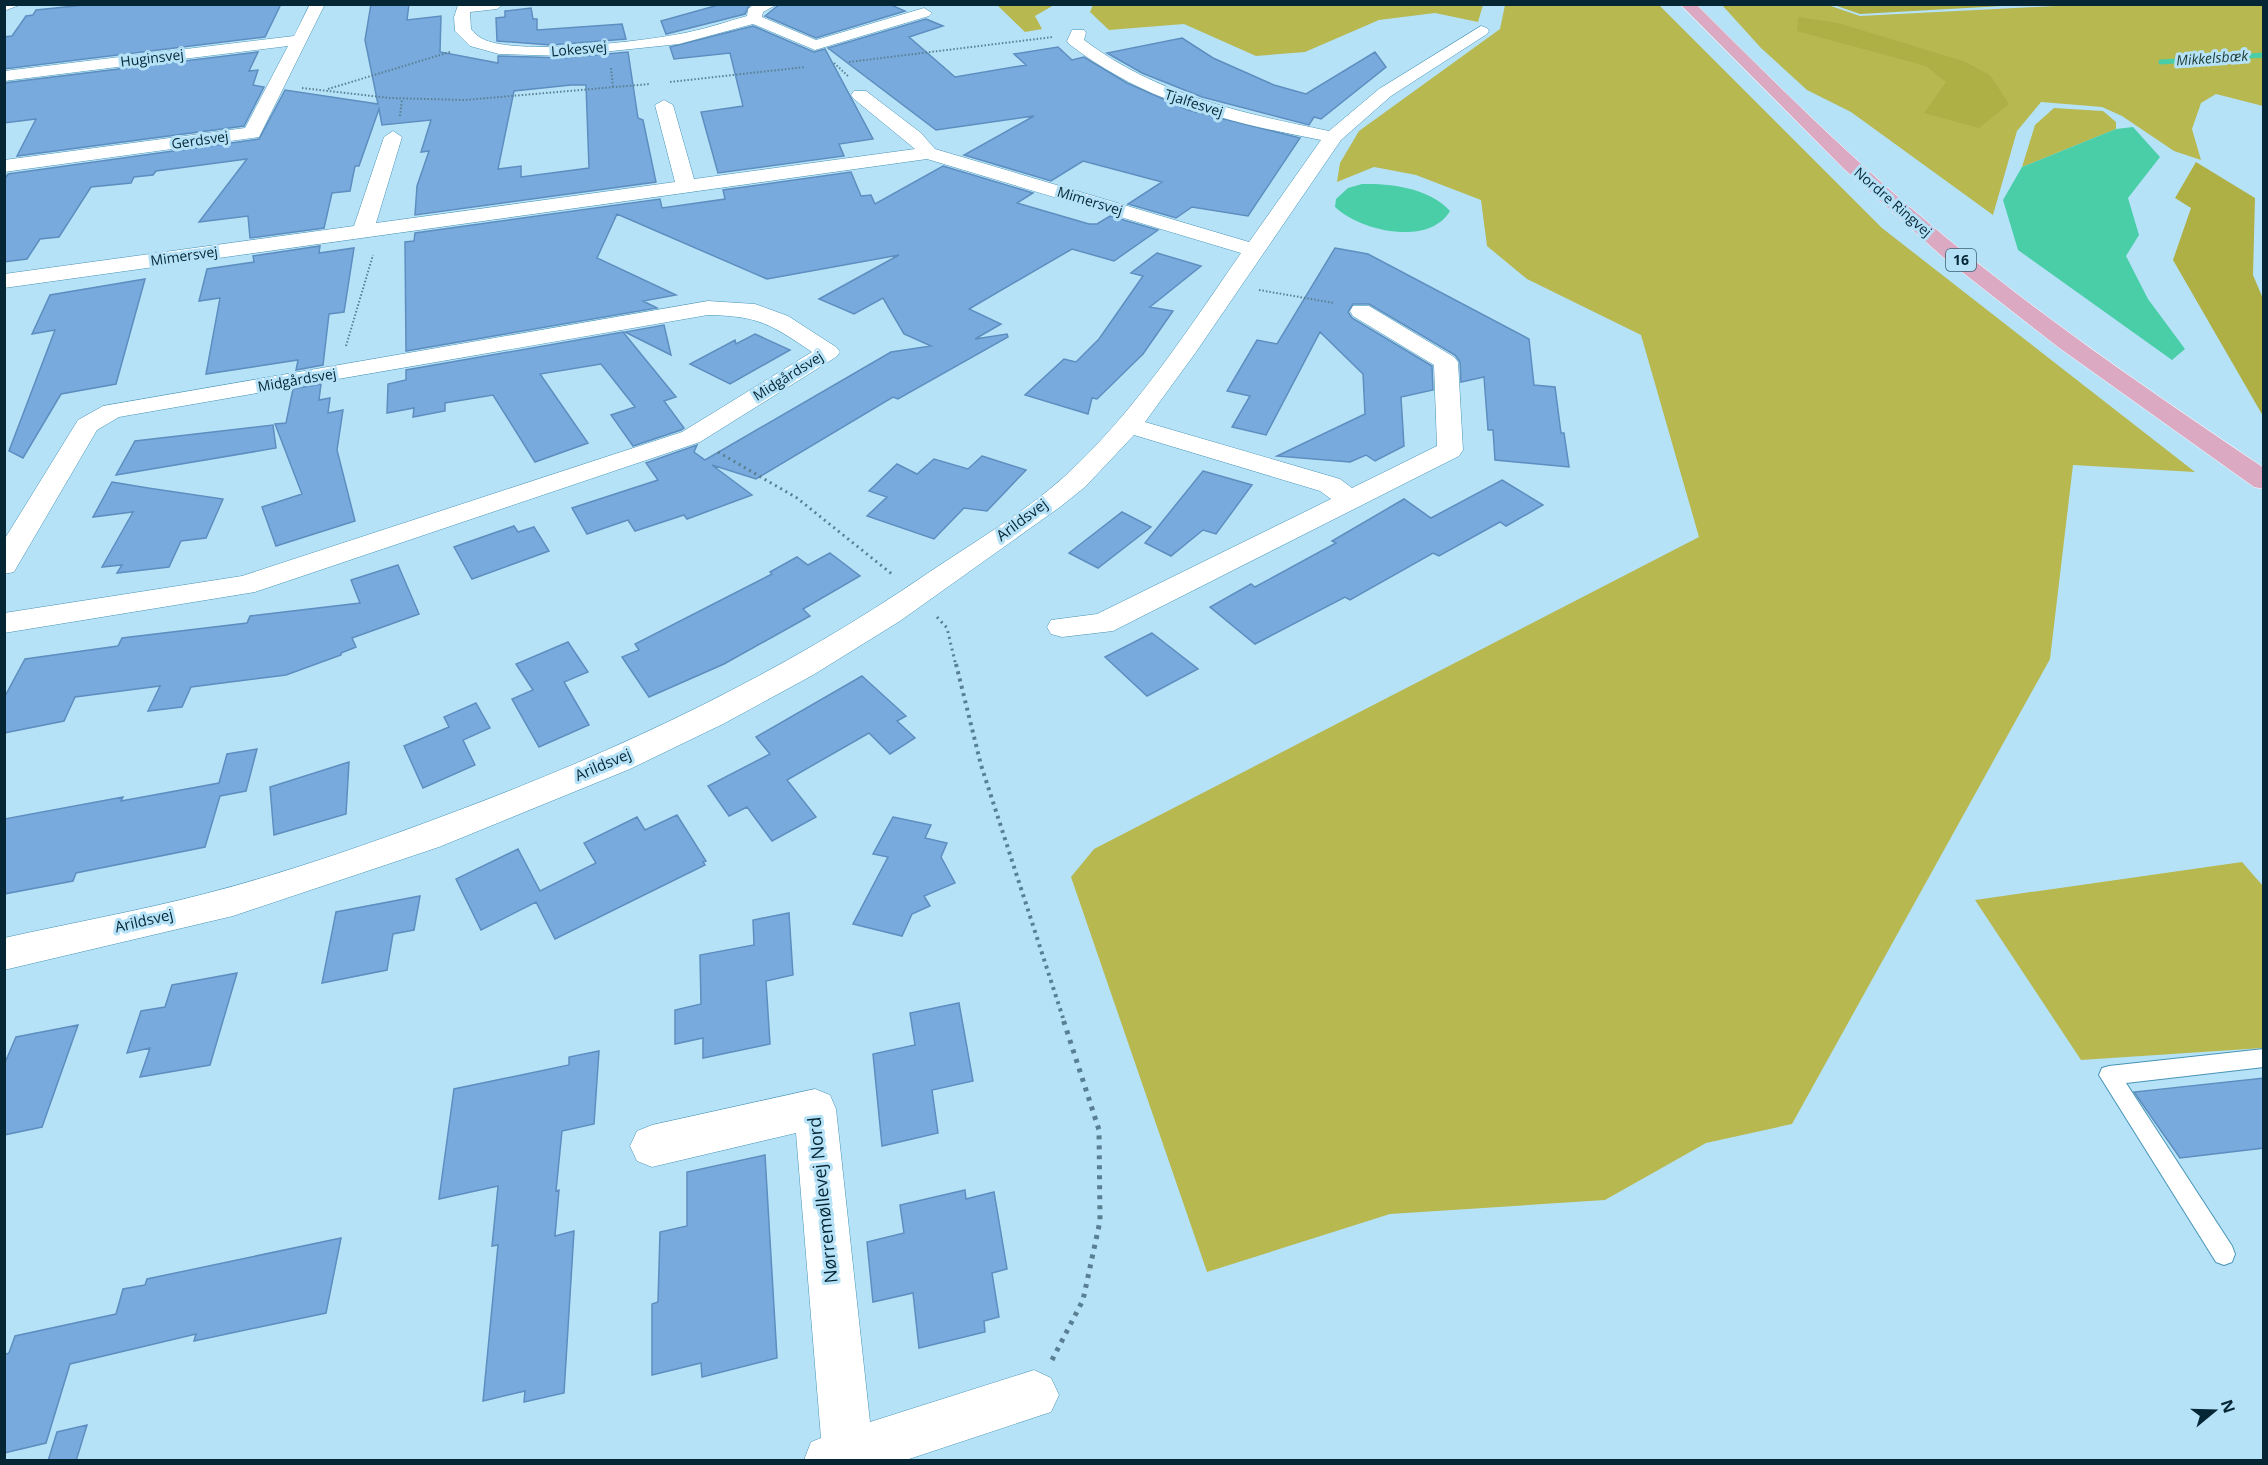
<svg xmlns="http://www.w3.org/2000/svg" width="2268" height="1465" viewBox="0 0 2268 1465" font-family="'Open Sans',sans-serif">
  <rect width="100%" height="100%" fill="#b6e2f8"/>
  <path fill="#b7b850" d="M997 5H1054L1035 16 1042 29 1025 32Z
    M1093 5 1483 4V5L1478 22 1435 13 1379 20 1305 52 1256 56 1184 24 1109 30 1090 12Z
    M1505 5H1659L1882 228 2195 472 2073 465 2050 659 1792 1124 1706 1143 1605 1200 1390 1214 1207 1272 1071 877 1094 849 1699 537 1641 335 1527 279 1487 246 1481 200 1416 175 1374 167 1337 182 1340 163 1359 131 1500 29Z
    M1722 5H1828L1860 16 2075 5H2263V106L2216 94 2201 103 2192 129 2201 160 2174 151 2122 116 2102 107 2041 102 2017 131 1993 215 1851 112 1807 90 1761 48Z
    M2054 108 2103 111 2116 122V129L2022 167 2035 125Z
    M2242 862 2263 886V1048L2081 1060 1975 900Z"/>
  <path fill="#aeaf44" d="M1834 5V4L2020 5 1860 14Z
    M1798 17 1838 23 1963 61 1990 75 2009 104 1979 128 1924 113 1946 82 1926 66 1797 31Z
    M2196 162 2255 198 2253 275 2264 301 2263 416 2173 260 2191 208 2175 198Z"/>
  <path fill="#4acea7" d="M2133 127 2160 157 2128 198 2139 235 2126 256 2148 299 2185 349 2172 360 2018 250 2003 200 2022 167 2116 129Z
    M1362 184C1390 183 1430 188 1450 211 1429 247 1360 231 1335 207L1336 199 1348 188Z"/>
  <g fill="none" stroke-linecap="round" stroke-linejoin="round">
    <path stroke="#4acea7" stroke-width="5" d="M2161 62 2264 55"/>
  </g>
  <path fill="#78aadd" stroke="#5d8ebf" stroke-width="1.5" fill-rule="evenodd" d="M94 4H281L265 37 4 69V37L12 36 26 16 33 15 36 10Z
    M371 4H409L407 20 441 16 440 52 498 63V56L564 58 628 52 638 118 643 120 656 182 415 215 417 186 429 151 421 152 431 120 382 125 379 109 359 166H355L350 191 332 193 324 228 250 238 248 216 199 222 247 159 156 171 153 175 134 177 131 183 91 187 59 237 40 239 27 259 4 262V180L8 174 259 139 285 90 378 104 365 40ZM571 85H586L589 168 521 177V166L498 169 514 91Z
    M722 4H750L745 14 666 34 661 21Z
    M780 4H889L905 11 816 38 765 16Z
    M531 8 533 19H537V30L622 24 626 39 551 45 497 41 496 18 505 17V11Z
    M926 19 943 26 909 37 955 77 1026 65 1014 54 1058 47 1072 60 1084 57 1127 83 1188 110 1300 138 1248 216 1192 207 1176 218 1128 204 1162 182 1083 161 1051 181 964 155 1034 116 936 130 828 48Z
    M753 26 814 52 825 49 873 139 839 144 844 156 718 173 701 112 743 106 730 53 674 59 670 47Z
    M1182 38 1213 58 1274 85 1306 94 1375 52 1386 67 1321 119 1314 117 1309 125 1202 97 1142 73 1107 53Z
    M258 52 249 71 258 70 253 85 264 87 244 126 17 156 36 119 4 123V83Z
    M943 166 1033 193 1017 203 1089 224H1097L1110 216 1158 230 1114 261 1072 249 969 309 1001 324 975 339 1007 334 1008 337 898 399 893 397 756 479 712 465 752 495 687 519 684 515 635 531 628 520 587 534 572 508 658 480 646 463 697 445 694 452 705 460 891 352 931 346 904 334 883 298 854 314 819 299 899 255 767 279 617 214 597 258 676 295 643 301 657 308 406 351 405 242 414 241 415 233 660 199 662 208 725 199 723 190 851 172 861 196 871 195 875 204Z
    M320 246 319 253 354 248 344 312 329 314 323 365 296 370 298 360 206 374 220 298 199 301 207 269 254 262 253 256Z
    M1335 248 1368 254 1529 339 1534 385 1555 387 1561 433H1564L1569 467 1495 460 1493 430H1488L1484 377 1461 382 1460 362 1455 355 1369 304H1353L1348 312 1352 318 1432 366 1433 390 1401 397 1404 446 1375 461 1366 455 1350 462 1277 456 1365 414 1363 374 1320 332 1266 435 1232 427 1250 396 1227 391 1257 340 1277 344Z
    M1157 253 1201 266 1150 307 1173 311 1143 354 1097 399 1092 398 1088 414 1025 395 1064 359 1076 362 1099 339 1143 276 1131 273Z
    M145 279 116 384 61 394 23 458 9 451 55 330 32 334 50 295Z
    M664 325 671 355 625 332Z
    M623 332 676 397 664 401 684 428 681 430 633 446 611 415 635 407 601 364 540 374 588 443 535 462 493 395 445 403V411L413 417 414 408 387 413 388 384 406 380V370Z
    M755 334 790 350 730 384 690 364 735 340 736 344Z
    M321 384 319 400 330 398 328 413 343 410 337 450 355 521 276 546 262 507 302 494 275 424 286 423 293 389Z
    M273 425 276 448 116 475 135 441Z
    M982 456 1026 470 987 511 964 508 934 539 867 516 887 497 869 491 897 464 917 474 934 459 968 469Z
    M1203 471 1252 485 1216 534 1203 530 1171 556 1145 543Z
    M1502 480 1543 505 1506 526 1500 522 1439 556 1433 553 1350 600 1345 597 1255 644 1210 607 1251 584 1255 587 1336 543 1332 541 1404 499 1431 518Z
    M112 482 148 488 223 499 206 538 181 541 169 567 117 573 122 565 102 567 133 512 93 517Z
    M1122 512 1151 527 1098 568 1069 553Z
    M514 526 518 532 534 527 549 551 472 579 454 547Z
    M830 553 860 576 803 609 810 616 724 664 649 697 622 657 639 650 635 644 772 574 770 572 797 557 808 565Z
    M398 565 419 614 352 638 356 647 341 653V655L286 675 191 687 182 707 148 711 160 686 75 697 64 721 4 733V698L25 659 118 646 122 638 247 623 250 616 360 603 351 580Z
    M1152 633 1198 669 1147 696 1105 657Z
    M568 642 588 672 564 682 589 725 539 747 512 699 533 690 516 664Z
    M862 676 906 716 897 721 915 738 890 754 869 733 787 780 816 817 772 841 747 807 729 816 708 786 770 754 756 737Z
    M476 703 490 728 463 740 475 765 423 788 404 746 449 727 444 717Z
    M257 749 246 791 220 796 205 847 76 873 73 881 4 894V819L123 797 121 801 219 783 227 754Z
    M349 762 346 814 274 835 270 787Z
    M677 815 706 861 703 862 705 865 555 939 536 902 481 930 456 879 518 849 540 891 596 863 584 843 637 817 645 830Z
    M893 817 931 825 925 838 947 843 941 857 955 883 924 896 930 906 912 914 902 936 853 924 888 857 873 854Z
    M420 896 414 930 393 934 387 970 322 983 336 912Z
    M789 913 793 975 766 981 770 1044 703 1058V1038L675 1044V1010L701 1004 700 955 754 945 753 920Z
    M237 973 210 1065 140 1077 150 1048 127 1053 141 1011 165 1007 172 985Z
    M959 1003 973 1081 932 1090 938 1133 882 1146 873 1054 915 1045 910 1013Z
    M78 1025 42 1127 4 1135V1065L16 1037Z
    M599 1051 594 1124 562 1131 556 1191 559 1190 555 1236 574 1231 564 1393 524 1402 525 1391 483 1401 498 1245 492 1246 498 1186 439 1199 454 1089 569 1065V1057Z
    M2264 1078V1148L2180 1158 2134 1092Z
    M765 1155 777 1358 702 1377 701 1363 652 1375V1304L658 1302 660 1232 687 1226V1172Z
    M965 1190 966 1199 994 1192 1007 1269 992 1273 999 1317 984 1321 985 1332 919 1348 913 1293 873 1302 867 1242 904 1233 900 1205Z
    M341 1238 326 1313 194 1341 196 1334 70 1364 46 1443 4 1453V1355L9 1353 15 1336 116 1314 123 1289 145 1285 147 1279Z
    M87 1425 76 1461H48L57 1432Z"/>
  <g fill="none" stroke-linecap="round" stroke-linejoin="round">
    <g stroke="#4794b6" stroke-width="2">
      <path id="service" d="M2264 1049V1067L2126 1083 2232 1246 2235 1254 2232 1262 2224 1265 2216 1262 2099 1075 2102 1068 2109 1066Z"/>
    </g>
    <g stroke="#4794b6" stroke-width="1">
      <path id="minor" d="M4 4H22L4 11Z
        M310 4H325L259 137 4 172V160L245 128 288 46 4 81V71L294 36Z
        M504 4 497 9 470 12 471 29C474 32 477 36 481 38 513 57 650 41 689 32 709 28 728 21 747 16L748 9 754 4H778L763 12 762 17 816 40 924 8 932 13 929 16 815 50 753 24 679 44 564 56 499 54 470 46 455 31 454 17 458 5Z
        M1481 26 1487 28 1489 31 1487 34 1391 96 1341 140 1196 352 1145 422 1340 479 1352 488 1437 446 1434 365 1353 316 1350 311 1353 306H1369L1454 357 1458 362 1463 450 1459 456 1113 631 1062 637 1051 634 1047 627 1051 620 1097 614 1331 499 1320 491 1134 435 1085 487 1060 507 900 621 813 675 723 724 630 769 439 847 233 916 4 970V938C71 923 138 911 204 894 289 872 372 843 454 812 620 750 781 674 928 573 974 542 1024 513 1065 476 1135 412 1187 331 1241 253L927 159 4 288V274L354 226 384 137 393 131 402 137 376 223 675 182 655 105 664 100 673 105 694 179 915 149 854 99 851 95 854 91H866L921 133 935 149 1249 242 1321 140C1228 122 1146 103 1069 44L1067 41 1072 30H1084L1086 33 1084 40C1157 95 1241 113 1329 131L1379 89Z
        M708 301 755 304 788 316 836 347 840 352 836 357 700 442 255 592 4 633V613L242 576 682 432 812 352C770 324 759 316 708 315L119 417 97 430 18 565 14 572 4 574V540L78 420 103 406Z
        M815 1089 830 1095 836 1109 870 1422 1034 1370 1051 1378 1059 1395 1051 1412 906 1460H804L811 1442 821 1438 796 1133 652 1167 637 1161 630 1146 637 1131 652 1125Z"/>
    </g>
    <g stroke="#fff" stroke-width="1">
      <path id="primary" d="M1680 4H1696C1770 78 1844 152 1924 219 2031 310 2147 389 2264 468V489L2254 487 2058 347 1944 258 1843 168Z"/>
    </g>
    <path stroke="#598092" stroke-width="2" stroke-dasharray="1.5 2" stroke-linecap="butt" d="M849 62 1053 37
      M834 63 848 76
      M611 68 613 88
      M670 82 805 67
      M302 88 390 98 465 100 650 84
      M328 89 450 52
      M400 116 402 99
      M1259 290 1334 303
      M346 346 373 255"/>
    <path stroke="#598092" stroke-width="3" stroke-dasharray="2 4" stroke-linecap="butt" d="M718 452 797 498 893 575
      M937 617 947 628 956 666"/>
    <path stroke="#598092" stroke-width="4" stroke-dasharray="3 4.5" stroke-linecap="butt" d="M956 664 981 765 1063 1018"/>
    <path stroke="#598092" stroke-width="5" stroke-dasharray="4 6" stroke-linecap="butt" d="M1052 1360 1083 1300 1100 1221 1099 1130 1062 1016"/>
    <use href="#service" fill="#fff" fill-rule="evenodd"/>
    <use href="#minor" fill="#fff" fill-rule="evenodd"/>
    <use href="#primary" fill="#dba9c2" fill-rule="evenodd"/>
  </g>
  <g text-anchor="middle" stroke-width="6" stroke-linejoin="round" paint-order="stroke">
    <g font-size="14" fill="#052735" stroke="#b6e2f8">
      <text transform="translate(579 49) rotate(-5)" y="5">Lokesvej</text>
      <text transform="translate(152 58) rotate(-7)" y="5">Huginsvej</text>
      <text transform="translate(1194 103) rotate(18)" y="5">Tjalfesvej</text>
      <text transform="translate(200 140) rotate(-8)" y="5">Gerdsvej</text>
      <text transform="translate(1090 201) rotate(17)" y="5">Mimersvej</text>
      <text transform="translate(1893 202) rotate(41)" y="5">Nordre Ringvej</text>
      <text transform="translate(184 256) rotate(-8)" y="5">Mimersvej</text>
      <text transform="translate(788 376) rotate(-32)" y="5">Midgårdsvej</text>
      <text transform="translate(297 380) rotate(-10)" y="5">Midgårdsvej</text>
    </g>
    <g font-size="14" font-style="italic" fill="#1f3a31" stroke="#b6e2f8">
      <text transform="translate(2212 58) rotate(-4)" y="5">Mikkelsbæk</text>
    </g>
    <rect fill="#b6e2f8" stroke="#3a5f70" stroke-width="1.5" x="1946" y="249" width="30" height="22" rx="4.5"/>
    <g font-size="14" font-weight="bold" fill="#052735">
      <text x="1961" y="265">16</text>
    </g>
    <g font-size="15" fill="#052735" stroke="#b6e2f8">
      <text transform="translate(1022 520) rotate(-37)" y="5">Arildsvej</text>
      <text transform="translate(603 765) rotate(-23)" y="5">Arildsvej</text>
      <text transform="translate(144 921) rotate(-13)" y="5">Arildsvej</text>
    </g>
    <g font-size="18" fill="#052735" stroke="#b6e2f8">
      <text transform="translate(823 1200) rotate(-96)" y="6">Nørremøllevej Nord</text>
    </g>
  </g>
  <rect width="2268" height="1465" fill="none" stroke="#052735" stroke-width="12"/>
  <g transform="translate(2214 1411) rotate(71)" stroke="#b6e2f8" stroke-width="4.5" paint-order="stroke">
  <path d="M0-4.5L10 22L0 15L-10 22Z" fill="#052735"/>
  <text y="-9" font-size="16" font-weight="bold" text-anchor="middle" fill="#052735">N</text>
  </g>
</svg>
